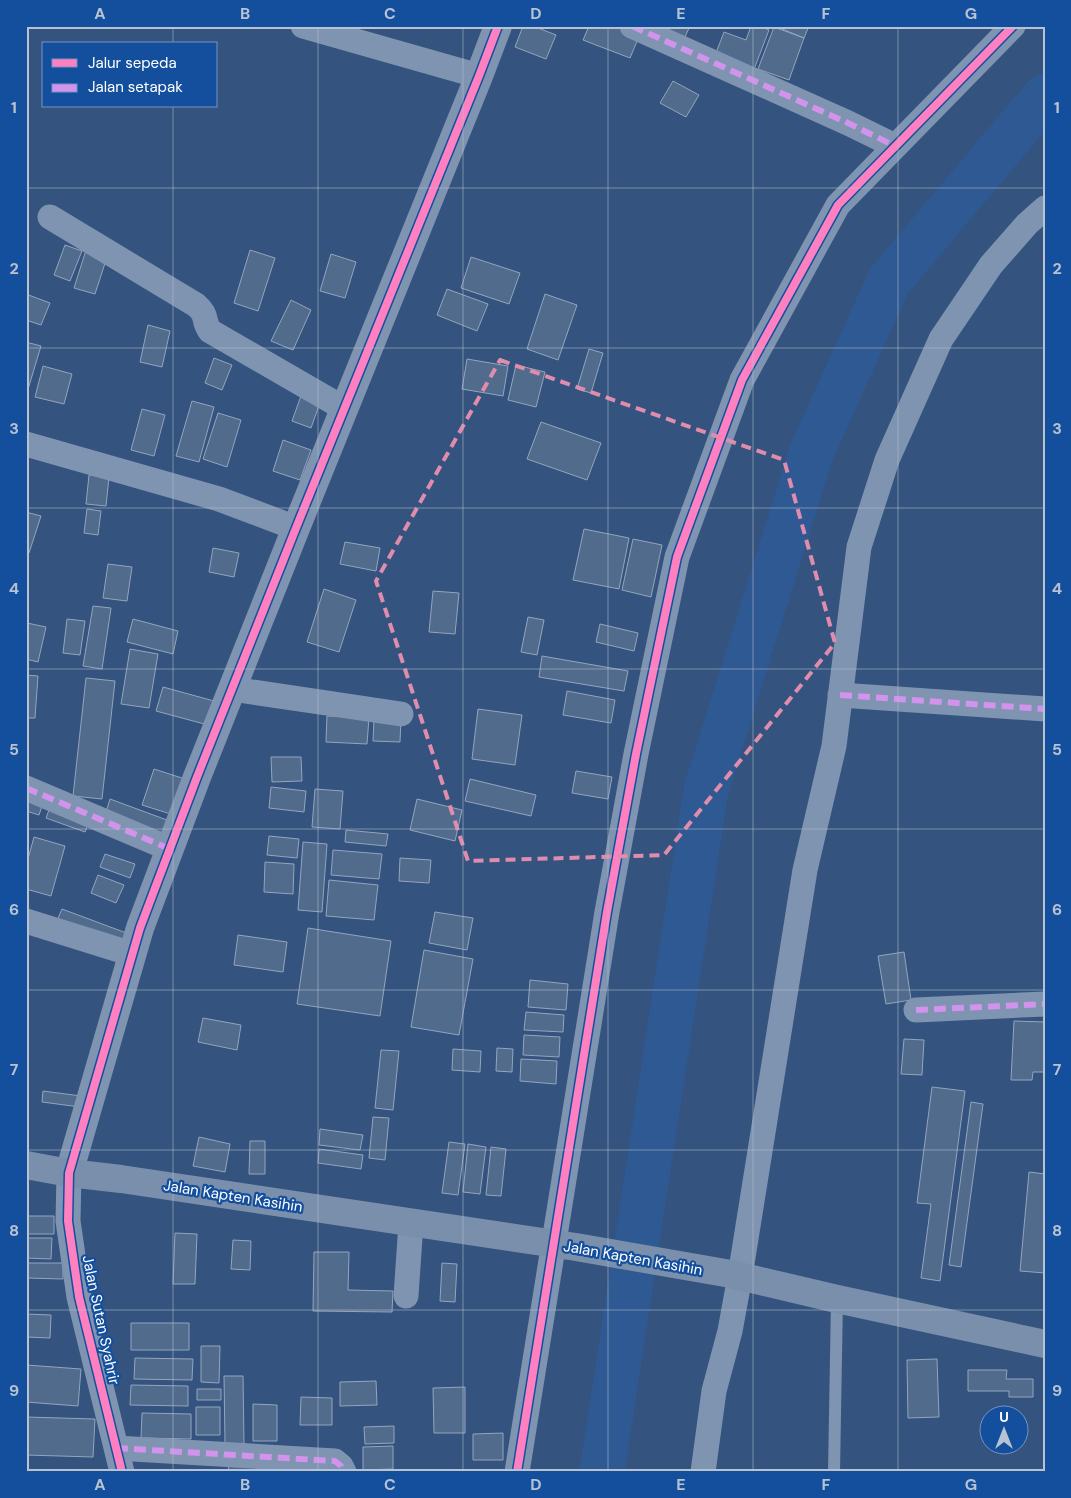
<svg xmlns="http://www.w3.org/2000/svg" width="1071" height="1498" viewBox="0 0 1071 1498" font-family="'DM Sans',sans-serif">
  <rect width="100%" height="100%" fill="#34537e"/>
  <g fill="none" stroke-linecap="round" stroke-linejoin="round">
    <path stroke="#2f5992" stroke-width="45" d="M602 1472 706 790 812 451 889 281 1045 96"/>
  </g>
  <path fill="#516b8d" stroke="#94a5bd" d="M523 26H533L556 35 546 59 515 47Z
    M589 26H620L640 34 630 58 583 40Z
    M655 26H690L684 39Z
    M751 26H759L769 30 753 72 714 58 724 32 746 40Z
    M775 26H809L804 38Z
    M774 27 804 38 789 80 758 69Z
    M673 81 699 95 686 117 660 103Z
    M65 245 82 251 70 281 54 275Z
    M86 250 107 257 95 294 74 288Z
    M250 250 275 258 258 311 234 303Z
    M331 254 356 262 345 298 320 291Z
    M471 257 520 273 509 304 461 288Z
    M447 289 488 304 477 331 437 315Z
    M26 294 50 303 41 325 26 320Z
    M545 294 577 305 558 360 527 349Z
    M291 300 311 310 293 350 271 341Z
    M148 325 170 331 162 367 140 362Z
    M26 342 41 346 26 396Z
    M589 349 603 353 591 393 577 389Z
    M214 358 232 365 222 390 205 383Z
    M467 359 508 366 503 396 462 389Z
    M516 365 545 372 536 407 508 400Z
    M43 366 72 374 64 404 35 397Z
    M302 393 321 400 311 428 292 421Z
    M192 401 214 407 199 462 176 456Z
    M142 409 165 415 154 456 131 450Z
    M218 413 241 420 227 467 203 459Z
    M541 422 601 443 587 480 527 459Z
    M283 440 311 450 300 480 273 471Z
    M89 475 109 477 106 506 86 504Z
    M87 509 101 511 98 535 84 533Z
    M26 512 41 516 29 553 26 552Z
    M584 529 629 538 619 589 573 580Z
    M633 539 662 545 651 597 622 590Z
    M345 542 380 548 376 571 340 564Z
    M213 548 239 553 234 577 209 572Z
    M108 564 132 567 127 601 103 598Z
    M324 589 356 600 339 652 307 642Z
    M433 591 459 593 455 634 429 632Z
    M93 606 111 608 102 669 83 666Z
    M528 617 544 620 537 655 521 652Z
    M67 619 85 621 80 655 63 653Z
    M133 619 178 631 173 654 127 642Z
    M27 623 46 627 38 662 26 659Z
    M600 624 638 633 634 651 596 642Z
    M130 649 158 654 149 708 121 704Z
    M542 656 628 671 624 691 539 677Z
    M26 675 38 676 35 718H26Z
    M86 678 115 681 102 799 73 796Z
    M163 687 214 701 208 725 156 711Z
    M567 691 615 700 611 723 563 715Z
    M478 709 522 715 515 765 472 759Z
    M327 716 369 718 367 744 326 742Z
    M374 718 401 719 400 742 373 741Z
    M271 757H301L302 781 272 782Z
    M154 769 188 780 177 816 142 805Z
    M576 771 612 777 608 799 572 793Z
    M470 779 536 795 531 816 465 801Z
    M271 787 306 791 304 812 269 808Z
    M315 789 343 791 340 829 312 827Z
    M26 791 45 797 39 815 26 811Z
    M110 799 175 823 168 842 104 819Z
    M417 799 462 810 455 841 410 830Z
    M52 802 91 817 85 832 46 818Z
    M346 830 388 834 386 846 345 842Z
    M269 836 299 839 297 858 267 855Z
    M34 837 65 846 51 896 26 889V866Z
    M303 842 327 844 322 912 298 910Z
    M333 850 382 854 379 879 331 875Z
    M105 854 135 864 130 878 100 867Z
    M400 858 431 860 429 883 399 881Z
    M265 862 294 864 293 894 264 892Z
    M98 875 124 885 116 903 91 893Z
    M329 880 378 885 374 920 326 916Z
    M62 909 129 934 124 949 56 923Z
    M435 912 473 918 467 950 429 943Z
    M308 928 391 941 380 1016 297 1004Z
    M238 935 287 942 283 972 234 965Z
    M424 950 473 959 459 1035 411 1027Z
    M904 952 911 1000 886 1004 878 956Z
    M530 980 568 984 566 1010 528 1007Z
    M526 1012 564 1015 563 1032 524 1030Z
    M203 1018 241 1025 237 1050 198 1042Z
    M1014 1021 1045 1022V1072H1033L1032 1080H1011Z
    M524 1035 560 1037 559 1057 523 1055Z
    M904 1039 924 1040 922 1075 901 1074Z
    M497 1048 513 1049 512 1072 496 1071Z
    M453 1049 481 1051 480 1072 452 1070Z
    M381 1050 399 1051 393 1110 375 1108Z
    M521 1059 557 1061 556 1084 520 1081Z
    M932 1087 965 1091 940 1281 921 1278 931 1204 917 1203Z
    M43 1091 81 1096 80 1107 42 1102Z
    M971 1102 983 1104 961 1267 949 1265Z
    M373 1117 389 1118 385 1160 369 1158Z
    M320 1129 363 1135 360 1150 319 1145Z
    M199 1137 230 1144 225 1172 193 1166Z
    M250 1141H265V1174H249Z
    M449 1142 465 1144 458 1195 442 1193Z
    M468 1144 486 1147 480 1194 463 1192Z
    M491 1147 506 1149 501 1196 486 1195Z
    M319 1149 363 1155 361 1169 318 1163Z
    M1029 1172 1045 1174V1273L1020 1271Z
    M26 1216H54V1234H26Z
    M175 1233 197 1234 195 1284H173Z
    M26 1238H52L51 1259 26 1258Z
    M233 1240 251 1241 250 1270 231 1269Z
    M314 1252H349L348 1290 393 1291 392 1312 313 1311Z
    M26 1263H63V1279L26 1278Z
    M442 1263 457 1264 455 1302 440 1301Z
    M26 1314 51 1315 50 1338 26 1337Z
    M131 1323H189V1350H131Z
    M201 1346H220L219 1383 201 1382Z
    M135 1358 193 1359 192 1380 134 1379Z
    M937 1359 939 1417 908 1418 907 1360Z
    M26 1365 81 1369 78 1406 26 1402Z
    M968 1370H1007L1006 1379H1033V1397H1009V1391H968Z
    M224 1376H243L244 1444H225Z
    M376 1381 377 1405 340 1406V1382Z
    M131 1385 188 1386V1406L130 1405Z
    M465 1387V1433H434L433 1388Z
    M197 1389H221V1400H197Z
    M301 1397 332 1398V1425H300Z
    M253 1404 277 1405V1441H253Z
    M196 1407H220V1435H196Z
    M142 1413 191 1414V1439L141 1438Z
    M26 1417 95 1419 93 1457 26 1455Z
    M394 1426V1443L365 1444 364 1427Z
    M503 1433V1460H473V1434Z
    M393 1446V1469L363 1470V1447Z
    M229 1461 271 1463V1472H228Z"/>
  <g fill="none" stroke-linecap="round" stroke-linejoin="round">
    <path stroke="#7f94b0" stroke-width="12" d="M834 1472 837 1299"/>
    <path stroke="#7f94b0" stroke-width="25" d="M303 26 479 76
      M632 26 848 123 895 146
      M50 217 196 305C209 316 202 320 210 331L345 409
      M26 444 219 499 296 528
      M232 689 401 714
      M840 695 1045 709
      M26 788 170 849
      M26 921 132 954
      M916 1010 1045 1004
      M69 1173 68 1221 79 1297 122 1472
      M406 1296 411 1223
      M116 1448 335 1461 341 1466 344 1472
      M517 1472 607 912 636 754 677 557 742 380 838 205 1013 26
      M703 1472 714 1391 730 1331 740 1276 805 870 834 746 859 547 887 460 941 339 991 265 1027 224 1045 208"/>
    <path stroke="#7f94b0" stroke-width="28" d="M69 1173 140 928 197 777 296 528 479 76 498 26"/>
    <path stroke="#7a8fac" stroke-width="28" d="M26 1165 69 1173 121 1179 576 1247 731 1274 837 1299 1045 1344"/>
    <path stroke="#d193ec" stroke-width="6" stroke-dasharray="12 6" stroke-linecap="butt" d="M632 26 848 123 895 146
      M840 695 1045 709
      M26 788 170 849
      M916 1010 1045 1004
      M116 1448 335 1461 341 1466 344 1472"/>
    <g stroke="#144f9e" stroke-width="11">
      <path id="cycleway" d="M122 1472 79 1297 68 1221 69 1173 140 928 197 777 296 528 479 76 498 26
        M517 1472 607 912 636 754 677 557 742 380 838 205 1013 26"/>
    </g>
    <use href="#cycleway" stroke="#ff80c0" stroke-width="8"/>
  </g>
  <path fill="none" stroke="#e08cad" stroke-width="4" stroke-dasharray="10 6" stroke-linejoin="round" d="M500 360 784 460 835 643 664 855 468 861 376 581Z"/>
  <path fill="none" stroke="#b8c3d2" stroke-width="1" stroke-opacity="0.55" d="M173 26V44M318 26V1472M463 26V1472M608 26V1472M753 26V1472M898 26V1472M173 106V1472M26 188H1045M26 348H1045M26 508H1045M26 669H1045M26 829H1045M26 990H1045M26 1150H1045M26 1310H1045"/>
  <g text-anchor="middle" stroke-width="4.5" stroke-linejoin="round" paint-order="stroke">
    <g font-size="15" fill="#fff" stroke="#144f9e">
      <text transform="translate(233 1196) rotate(9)" y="5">Jalan Kapten Kasihin</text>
      <text transform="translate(633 1258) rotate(10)" y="5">Jalan Kapten Kasihin</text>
      <text transform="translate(101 1320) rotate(78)" y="5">Jalan Sutan Syahrir</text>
    </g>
  </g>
  <rect width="1071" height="1498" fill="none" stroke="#144f9e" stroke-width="55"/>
  <rect x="42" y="42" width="175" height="65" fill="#144f9e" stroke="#7295c5"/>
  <rect x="52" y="59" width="25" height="8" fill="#ff80c0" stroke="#7295c5"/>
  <text x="88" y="68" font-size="15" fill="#ffffff">Jalur sepeda</text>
  <rect x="52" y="84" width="25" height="8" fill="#d193ec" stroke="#7295c5"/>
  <text x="88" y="92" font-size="15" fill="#ffffff">Jalan setapak</text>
  <g transform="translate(1004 1430)"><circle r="24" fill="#144f9e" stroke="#7295c5"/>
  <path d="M0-4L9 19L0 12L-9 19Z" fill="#b8c3d2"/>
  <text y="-8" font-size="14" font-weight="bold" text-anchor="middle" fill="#ffffff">U</text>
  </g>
  <rect x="28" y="28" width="1016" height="1442" fill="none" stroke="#b8c3d2" stroke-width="2"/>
  <g font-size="16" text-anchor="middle" font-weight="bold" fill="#b8c3d2">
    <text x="100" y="19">A</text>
    <text x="245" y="19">B</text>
    <text x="390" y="19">C</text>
    <text x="536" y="19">D</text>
    <text x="681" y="19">E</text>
    <text x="826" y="19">F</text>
    <text x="971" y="19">G</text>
    <text x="14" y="113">1</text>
    <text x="1057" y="113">1</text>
    <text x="14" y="274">2</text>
    <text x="1057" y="274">2</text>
    <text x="14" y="434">3</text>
    <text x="1057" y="434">3</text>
    <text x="14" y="594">4</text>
    <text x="1057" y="594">4</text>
    <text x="14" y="755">5</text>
    <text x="1057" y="755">5</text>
    <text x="14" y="915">6</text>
    <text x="1057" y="915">6</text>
    <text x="14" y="1075">7</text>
    <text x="1057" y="1075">7</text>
    <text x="14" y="1236">8</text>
    <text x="1057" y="1236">8</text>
    <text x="14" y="1396">9</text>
    <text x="1057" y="1396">9</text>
    <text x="100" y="1490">A</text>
    <text x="245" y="1490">B</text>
    <text x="390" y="1490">C</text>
    <text x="536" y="1490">D</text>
    <text x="681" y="1490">E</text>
    <text x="826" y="1490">F</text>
    <text x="971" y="1490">G</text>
  </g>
</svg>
